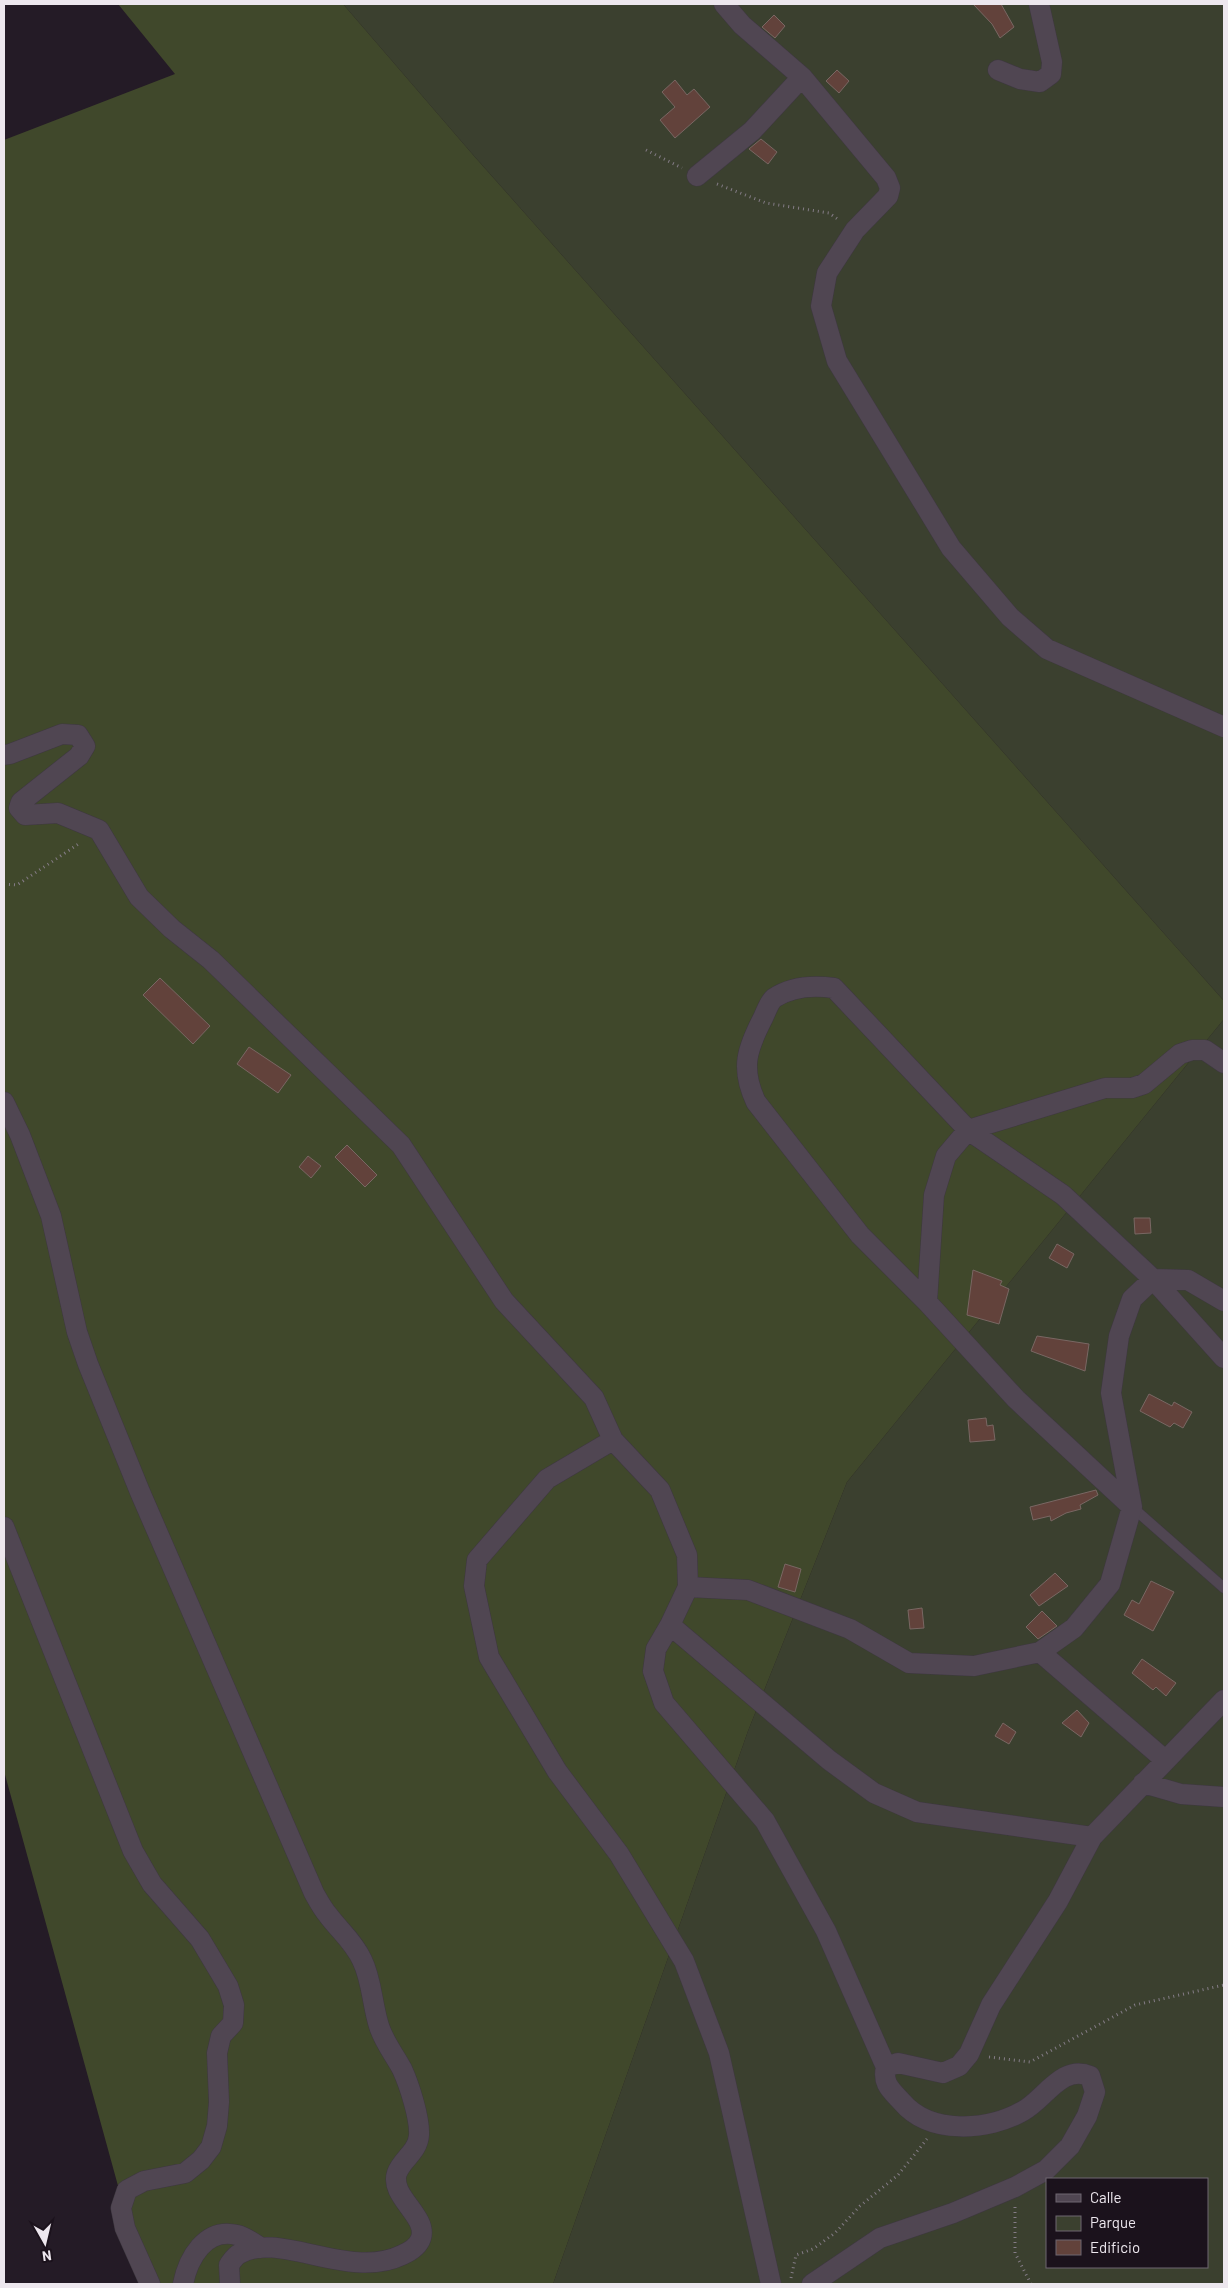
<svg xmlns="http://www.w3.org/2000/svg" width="1228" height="2288" viewBox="0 0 1228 2288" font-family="Barlow,sans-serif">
  <rect width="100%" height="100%" fill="#241b26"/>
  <path fill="#3b402f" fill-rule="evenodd" d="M343 4H1224V1001L474 156Z
    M1224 1019V2284H553L748 1731 847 1482ZM1047 2179H1207V2267H1047Z"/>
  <path fill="#40482b" d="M118 4H343L474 156 1224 1001V1019L847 1482 748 1731 553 2284H145L4 1771V140L175 74Z"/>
  <path fill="#62423b" stroke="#796763" d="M973 4H1001L1014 27 1000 38 992 24Z
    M774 15 785 26 775 38 762 27Z
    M837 70 849 81 839 93 826 81Z
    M675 80 687 95 694 89 710 107 675 138 660 120 675 107 662 92Z
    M761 139 777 152 768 164 749 149Z
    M160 978 210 1026 193 1044 143 995Z
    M249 1047 291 1075 278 1093 237 1064Z
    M347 1145 377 1175 365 1187 335 1157Z
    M308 1156 321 1166 311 1178 299 1167Z
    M1134 1218H1150L1151 1233 1135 1234Z
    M1057 1244 1074 1254 1067 1268 1049 1258Z
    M973 1270 1002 1281 1000 1285 1009 1289 999 1324 967 1315Z
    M1037 1336 1089 1344 1085 1371 1031 1351Z
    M1149 1394 1172 1406 1174 1402 1192 1412 1183 1428 1174 1423 1170 1427 1140 1411Z
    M986 1418 987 1426 993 1425 995 1440 970 1442 968 1420Z
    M1096 1490 1098 1495 1080 1505 1081 1509 1066 1513 1051 1521 1050 1516 1033 1520 1030 1507Z
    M785 1564 801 1569 795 1592 778 1587Z
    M1055 1573 1068 1586 1039 1606 1030 1595Z
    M1151 1581 1174 1592 1153 1631 1124 1615 1132 1600 1139 1604Z
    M922 1608 924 1628 910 1629 908 1610Z
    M1042 1611 1057 1626 1038 1639 1026 1627Z
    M1142 1659 1176 1683 1166 1696 1156 1687 1153 1690 1132 1673Z
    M1077 1710 1089 1723 1081 1737 1062 1723Z
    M1003 1723 1016 1732 1009 1744 995 1736Z"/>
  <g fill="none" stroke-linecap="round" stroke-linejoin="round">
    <g stroke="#3e3840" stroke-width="11">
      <path id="service" d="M1132 1507 1224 1588"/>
    </g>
    <g stroke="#3e3840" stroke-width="21">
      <path id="minor" d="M724 4 742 25 802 77 886 178 890 188 888 196 855 230 827 273 821 306 837 361 951 548 1010 617 1047 649 1224 727
        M998 70 1020 79 1040 82 1051 74 1052 62 1039 4
        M697 176 752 131 802 77
        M4 755 10 754 62 734 78 735 85 746 79 756 21 802 19 808 25 815 58 813 99 830 139 897 172 929 211 960 401 1145 504 1301 594 1398 613 1440 660 1490 687 1555 688 1587 748 1590 850 1629 909 1663 974 1666 1040 1652 1074 1628 1110 1584 1132 1507 1111 1393 1119 1336 1132 1299 1153 1279 1224 1358
        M4 1102 20 1135 51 1216 77 1332 88 1364 140 1492 314 1893C318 1900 322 1908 328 1915 339 1930 354 1942 362 1960 372 1980 372 2004 379 2026 384 2042 394 2054 402 2069 409 2084 420 2118 419 2135 418 2152 402 2159 397 2173 389 2196 428 2216 421 2238 418 2247 409 2252 402 2255 349 2281 278 2230 239 2254 235 2256 232 2261 229 2265L230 2284
        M927 1302 934 1195 946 1156 968 1130 1105 1088H1132L1144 1084 1180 1054 1192 1050H1205L1224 1063
        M613 1440 547 1479 477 1560 474 1586 489 1657 557 1771 619 1854 684 1961 719 2053 771 2284
        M1132 1507 1016 1399 927 1302 860 1235 756 1102C740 1068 747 1049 763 1018 766 1012 769 1002 774 998 792 986 813 985 834 988L968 1130 1063 1195 1153 1279 1188 1280 1224 1301
        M4 1527 133 1851 152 1884 200 1939 228 1986 234 2005 233 2023 221 2036 217 2053 219 2102 217 2126 211 2147 201 2160 185 2173 144 2181 127 2190 121 2208 125 2228 150 2284
        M688 1587 670 1625 829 1760 874 1793 917 1812 1092 1837
        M670 1625 656 1649 653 1671 664 1703 765 1821 826 1931 886 2067
        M1040 1652 1165 1760
        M1143 1783 1181 1794 1224 1797
        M183 2284C188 2259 205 2227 237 2235 245 2237 254 2243 261 2248
        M812 2284 880 2238 953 2213 1015 2187 1046 2170 1070 2146 1087 2116 1095 2092 1090 2076C1062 2064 1045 2099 1023 2111 988 2131 930 2135 902 2102 891 2090 882 2084 886 2067L898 2063 943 2073 959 2066 969 2054 991 2005 1058 1901 1092 1837 1224 1700"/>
    </g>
    <path stroke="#847c86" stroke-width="3" stroke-dasharray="1 4" stroke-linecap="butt" d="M646 150 682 168
      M717 184 766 203 829 213 839 220
      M4 884 17 885 80 843
      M989 2057 1030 2062 1135 2005 1224 1985
      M1015 2207V2253L1031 2284
      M791 2278 796 2255 813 2249 835 2233 860 2206 898 2175 927 2139"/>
    <use href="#service" stroke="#504652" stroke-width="10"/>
    <use href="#minor" stroke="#504652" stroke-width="20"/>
  </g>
  <rect width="1228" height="2288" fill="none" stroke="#ede7ee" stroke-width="10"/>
  <rect x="1046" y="2178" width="162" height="90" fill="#1b121c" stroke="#6f6770"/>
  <rect x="1056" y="2194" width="25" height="8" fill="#504652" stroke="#6f6770"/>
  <text x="1090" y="2203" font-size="15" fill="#ede7ee">Calle</text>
  <rect x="1056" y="2216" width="25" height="15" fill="#3b402f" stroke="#6f6770"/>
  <text x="1090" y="2228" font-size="15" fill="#ede7ee">Parque</text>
  <rect x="1056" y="2240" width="25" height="15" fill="#62423b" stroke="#6f6770"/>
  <text x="1090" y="2253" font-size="15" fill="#ede7ee">Edificio</text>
  <g transform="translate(45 2243) rotate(172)" stroke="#1b121c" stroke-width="4" paint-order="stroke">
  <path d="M0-4L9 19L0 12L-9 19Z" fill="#ede7ee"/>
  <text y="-8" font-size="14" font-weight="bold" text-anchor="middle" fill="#ede7ee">N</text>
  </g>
</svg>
